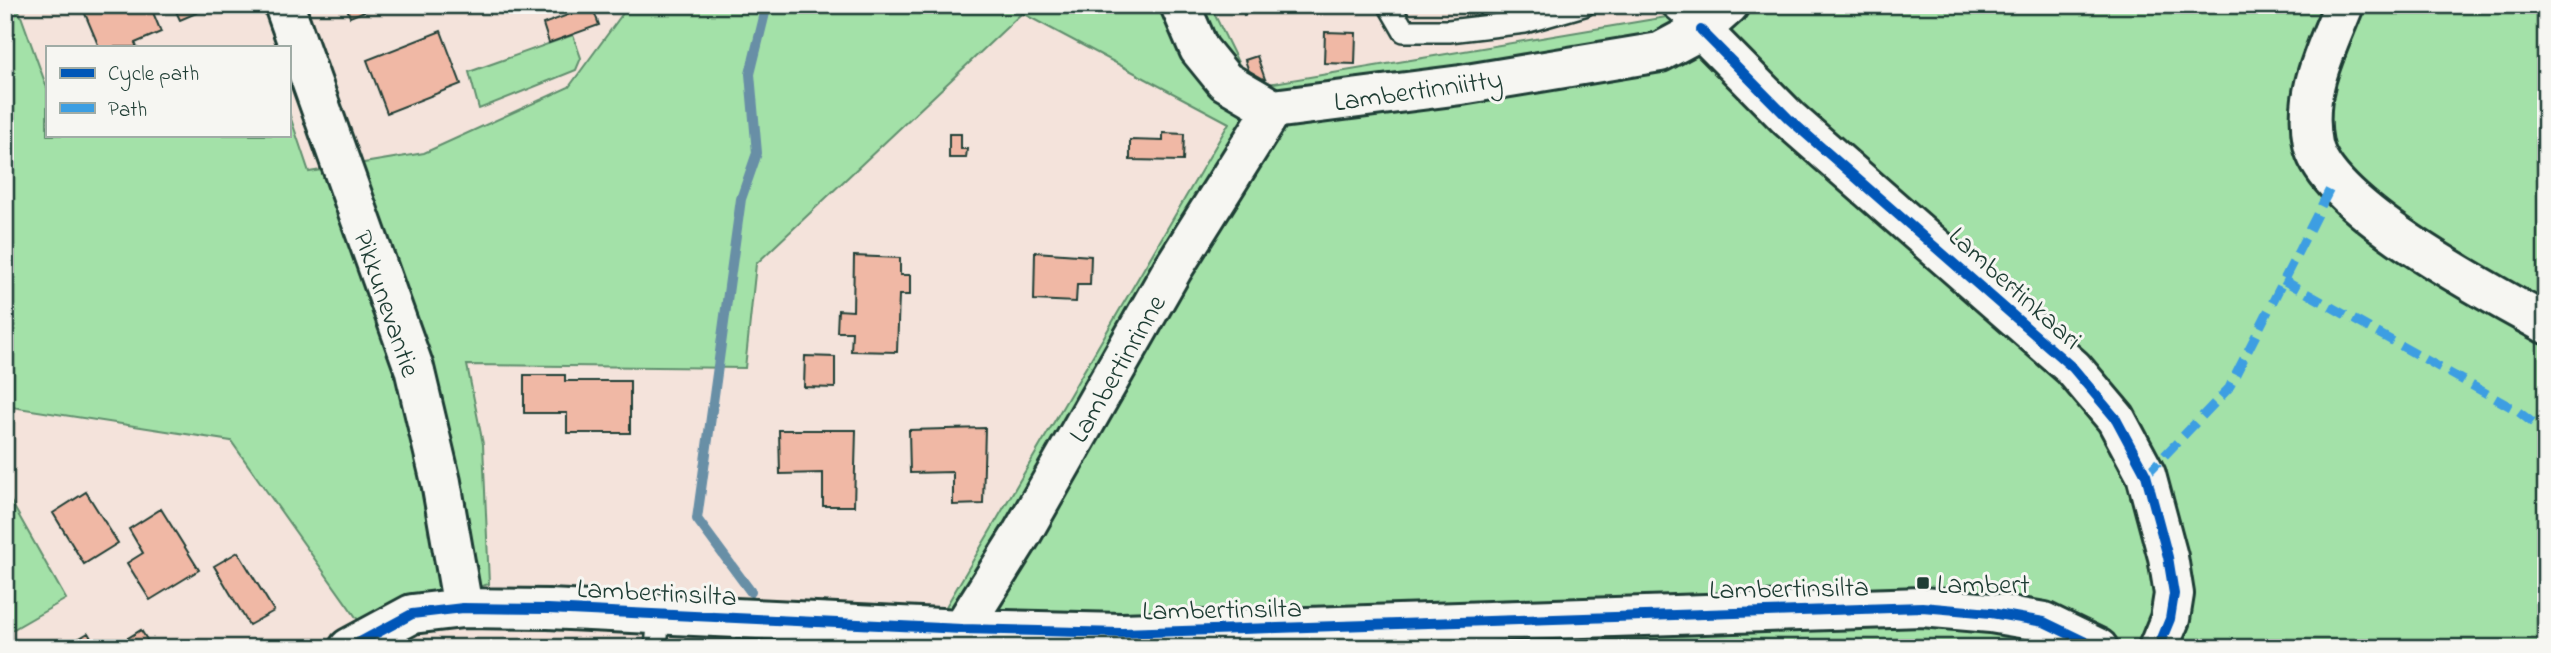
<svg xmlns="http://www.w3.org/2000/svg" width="2551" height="653" viewBox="0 0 2551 653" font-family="'Indie Flower',sans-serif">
  <rect width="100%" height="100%" fill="#f4e3db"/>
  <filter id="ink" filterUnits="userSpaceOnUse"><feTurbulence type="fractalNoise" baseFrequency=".0143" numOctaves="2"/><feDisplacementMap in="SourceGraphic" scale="14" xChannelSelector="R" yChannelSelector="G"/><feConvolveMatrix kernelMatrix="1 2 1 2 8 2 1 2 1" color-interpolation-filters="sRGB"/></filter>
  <g filter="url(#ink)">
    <path fill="#a3e1a8" stroke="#618f6e" stroke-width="2" d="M5 5H17L47 88V135H289V113L309 172 424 153 569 87 629 5H1210L1250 87 1696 12 1703 5H2546V648H1093L941 615 1229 123 1022 13 756 264 745 368 467 365 483 444 489 584 358 620 231 441 5 406Z
      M573 35 581 58 576 70 479 109 469 72Z
      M5 491 66 599 5 634Z"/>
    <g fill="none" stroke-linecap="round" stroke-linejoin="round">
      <path stroke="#688fa6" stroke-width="10" d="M751 592 697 519 741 199 757 153 750 74 767 5"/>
    </g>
    <path fill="#f0b8a5" stroke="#1f3d34" stroke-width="2" d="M90 5H150L161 32 135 43 137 47H99L83 9Z
      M173 5H215L180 20Z
      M346 5H380L350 17Z
      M1240 5H1268L1244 15Z
      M592 6 599 25 549 43 543 24Z
      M441 31 461 84 387 113 367 60Z
      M1325 32 1356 33 1355 64 1324 63Z
      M1257 56 1266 82 1254 86 1245 60Z
      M1163 133 1184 134 1183 161 1130 160V140L1163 141Z
      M949 134H961V149H967L966 158H949Z
      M1035 252 1091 256 1090 285H1077L1076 302 1034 300Z
      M854 256 900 258V275H910V295H899L897 352 851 351 852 332H837L838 310 853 311Z
      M805 356 835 357V388L804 387Z
      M524 375H565V381H630V433H567V413H524Z
      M985 428 983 504 953 505V472L910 473 909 430Z
      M779 430H856L854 506H823V473L780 474Z
      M86 492 118 543 84 564 53 513Z
      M161 509 199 570 150 600 127 563 143 553 129 529Z
      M238 552 274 611 249 625 214 566Z
      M141 630 152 648H112Z
      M88 633 97 648H63Z"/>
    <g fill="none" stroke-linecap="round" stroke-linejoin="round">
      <g stroke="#1f3d34" stroke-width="26">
        <path id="service" d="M1389 5 1404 31H1449L1525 22 1584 5
          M1671 5 1691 22 1689 35
          M656 648 659 614"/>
      </g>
      <g stroke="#1f3d34" stroke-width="44">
        <path id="minor" d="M284 5 414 368 441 482 463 608
          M1180 5 1199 49 1225 81 1273 109 1461 85 1660 52 1701 30 1729 5
          M2344 5C2326 51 2303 92 2313 144 2325 207 2491 293 2546 324
          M1701 30 1789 119 2073 368 2116 419 2146 475 2168 557 2174 594 2170 619 2158 648
          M962 629 1021 535 1172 270 1273 109
          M349 648 412 614 463 608 548 609 962 629 1122 633 1922 607 1991 613 2044 622 2098 648"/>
      </g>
      <use href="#service" stroke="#f6f6f2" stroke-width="21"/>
      <use href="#minor" stroke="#f6f6f2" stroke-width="38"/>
      <path stroke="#3c9ee2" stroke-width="9" stroke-dasharray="18 9" stroke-linecap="butt" d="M2283 280 2516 410 2546 433
        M2146 475 2229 388 2333 183"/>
      <g stroke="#f6f6f2" stroke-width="15">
        <path id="cycleway" d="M1701 30 1789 119 2073 368 2116 419 2146 475 2168 557 2174 594 2170 619 2158 648
          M349 648 412 614 463 608 548 609 962 629 1122 633 1922 607 1991 613 2044 622 2098 648"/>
      </g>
      <use href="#cycleway" stroke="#0057b8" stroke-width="10"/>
    </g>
  </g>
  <rect fill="#1f3d34" stroke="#f6f6f2" stroke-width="2.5" x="1916" y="576" width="14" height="14" rx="3.5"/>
  <g text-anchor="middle" stroke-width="6" stroke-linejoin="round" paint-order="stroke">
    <g font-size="28" fill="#1f3d34" stroke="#f6f6f2">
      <text transform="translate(1418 89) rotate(-8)" y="10">Lambertinniitty</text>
      <text transform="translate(2016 287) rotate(42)" y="10">Lambertinkaari</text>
      <text transform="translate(388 303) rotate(71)" y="10">Pikkunevantie</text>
      <text transform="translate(1116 368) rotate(-60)" y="10">Lambertinrinne</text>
      <text transform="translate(1789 587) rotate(-1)" y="10">Lambertinsilta</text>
      <text transform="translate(657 591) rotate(3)" y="10">Lambertinsilta</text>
      <text transform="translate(1222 608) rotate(-1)" y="10">Lambertinsilta</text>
    </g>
    <g font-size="28" fill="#1f3d34" stroke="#f6f6f2" text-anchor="start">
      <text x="1937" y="593">Lambert</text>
    </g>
  </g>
  <rect width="2551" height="653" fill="none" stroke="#f6f6f2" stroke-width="28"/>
  <rect x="14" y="14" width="2523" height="625" fill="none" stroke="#1f3d34" stroke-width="2.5" filter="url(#ink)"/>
  <rect x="46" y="46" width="245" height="91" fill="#f6f6f2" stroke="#a0aca6" stroke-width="2"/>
  <rect x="60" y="68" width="35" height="10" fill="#0057b8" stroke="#a0aca6" stroke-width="2"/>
  <text x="108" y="80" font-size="21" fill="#1f3d34">Cycle path</text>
  <rect x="60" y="103" width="35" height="10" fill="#3c9ee2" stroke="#a0aca6" stroke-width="2"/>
  <text x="108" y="116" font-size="21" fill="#1f3d34">Path</text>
</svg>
